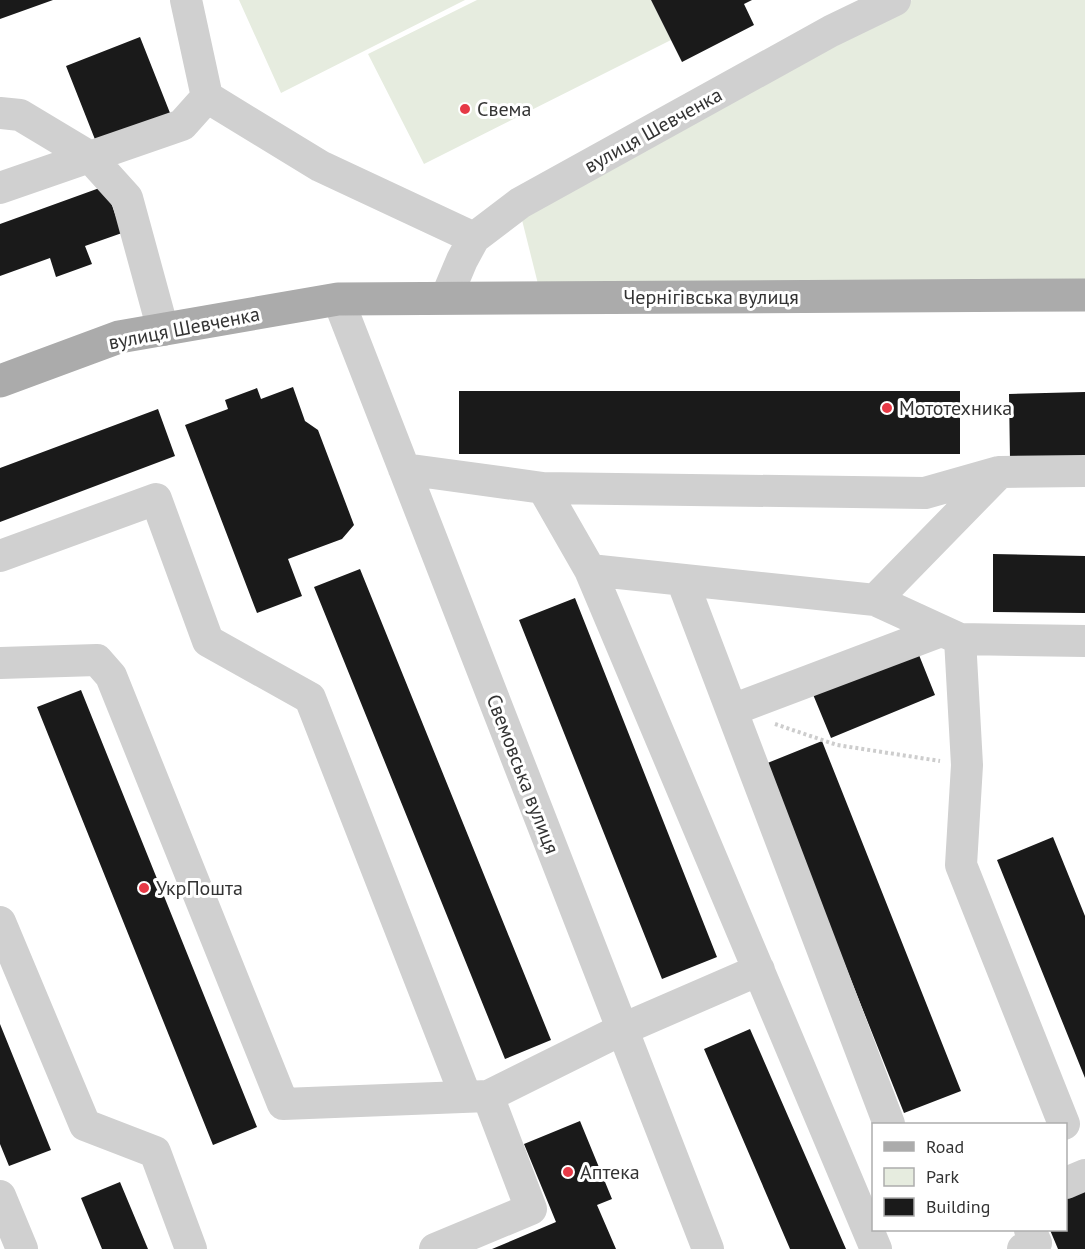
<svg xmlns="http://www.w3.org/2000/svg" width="1085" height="1249" viewBox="0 0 1085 1249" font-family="'PT Sans',sans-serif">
  <rect width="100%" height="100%" fill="#fff"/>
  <path fill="#e6ecdf" d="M239 0H465L281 93Z
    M477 0H651L671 40 424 164 368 54Z
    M912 0H1085V285L539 288 520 212 873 19Z"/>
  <path fill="#1a1a1a" d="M0 0H53L0 19Z
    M651 0H752L744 4 754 25 682 62Z
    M140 37 170 113 96 142 66 66Z
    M105 186 122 233 85 246 92 264 56 277 50 258 0 276V224Z
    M293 387 305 421 318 430 354 525 342 539 288 559 302 596 257 613 185 425 228 409 225 400 257 388 261 399Z
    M459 391H960V454H459Z
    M1085 392V457L1010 459 1009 394Z
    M158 409 175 456 0 522V468Z
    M993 554 1085 556V613L993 612Z
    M360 569 551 1040 505 1059 314 587Z
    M575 598 717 957 662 979 519 620Z
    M917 650 935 695 831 738 812 692Z
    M81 690 257 1127 213 1145 37 707Z
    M822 741 961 1091 904 1113 765 764Z
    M1053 837 1085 916V1078L997 860Z
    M0 1024 51 1150 9 1166 0 1144Z
    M750 1029 846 1249H790L704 1049Z
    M580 1121 612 1199 597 1205 616 1249H492L556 1222 524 1144Z
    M120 1182 148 1249H102L81 1198Z
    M1085 1186V1249H1058L1050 1230H1066V1194Z"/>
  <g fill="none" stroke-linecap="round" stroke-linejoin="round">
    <path stroke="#cdcdcd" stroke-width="4" stroke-dasharray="3 3" stroke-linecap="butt" d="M775 724 837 745 940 761"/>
    <path stroke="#d0d0d0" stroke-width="32" d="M186 0 207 97 320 166 474 238
      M0 113 20 115 90 157 127 198 163 330
      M0 188 182 125 207 97
      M446 298 462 260 474 238 520 203 831 31 895 0
      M338 299 708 1249
      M404 469 543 488 590 570 875 600 1000 472 1085 471
      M543 488 925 493 999 472
      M0 556 156 499 208 641 310 698 466 1097
      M590 570 876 1249
      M682 580 889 1124
      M875 600 960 639 1085 641
      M960 639 967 765 961 865 1064 1124
      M0 663 97 660 111 676 283 1104 488 1096
      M732 710 941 631
      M0 922 85 1125 155 1152 191 1249
      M1066 1183 1085 1175
      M0 1196 22 1249
      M435 1249 531 1209 488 1096 623 1029 759 970
      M1023 1249 1036 1243 1030 1230"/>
    <path stroke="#ababab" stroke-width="33" d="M0 381 119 337 338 299 1085 295"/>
  </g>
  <g fill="#e63946" stroke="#fff" stroke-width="2">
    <circle cx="465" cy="109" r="6"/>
    <circle cx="887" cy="408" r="6"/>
    <circle cx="144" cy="888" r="6"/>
    <circle cx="568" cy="1172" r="6"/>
  </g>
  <g text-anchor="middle" stroke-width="6" stroke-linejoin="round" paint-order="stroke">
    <g font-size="20" fill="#333" stroke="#fff" text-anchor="start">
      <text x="477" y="116">Свема</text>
      <text x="899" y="415">Мототехника</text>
      <text x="156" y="895">УкрПошта</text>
      <text x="580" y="1179">Аптека</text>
    </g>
    <g font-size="20" fill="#333" stroke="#fff">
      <text transform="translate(653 130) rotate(-29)" y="7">вулиця Шевченка</text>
      <text x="711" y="304">Чернігівська вулиця</text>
      <text transform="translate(184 328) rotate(-11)" y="7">вулиця Шевченка</text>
      <text transform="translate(523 774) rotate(69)" y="7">Свемовська вулиця</text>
    </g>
  </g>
  <rect x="872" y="1123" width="195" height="108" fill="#ffffff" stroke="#adadad" stroke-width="1.5"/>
  <rect x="884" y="1142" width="30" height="9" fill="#ababab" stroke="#adadad" stroke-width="1.5"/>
  <text x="926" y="1153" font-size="18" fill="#333333">Road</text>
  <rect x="884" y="1168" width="30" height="18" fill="#e6ecdf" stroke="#adadad" stroke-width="1.5"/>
  <text x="926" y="1183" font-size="18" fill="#333333">Park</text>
  <rect x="884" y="1198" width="30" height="18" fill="#1a1a1a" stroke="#adadad" stroke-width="1.5"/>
  <text x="926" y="1213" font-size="18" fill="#333333">Building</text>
</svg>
